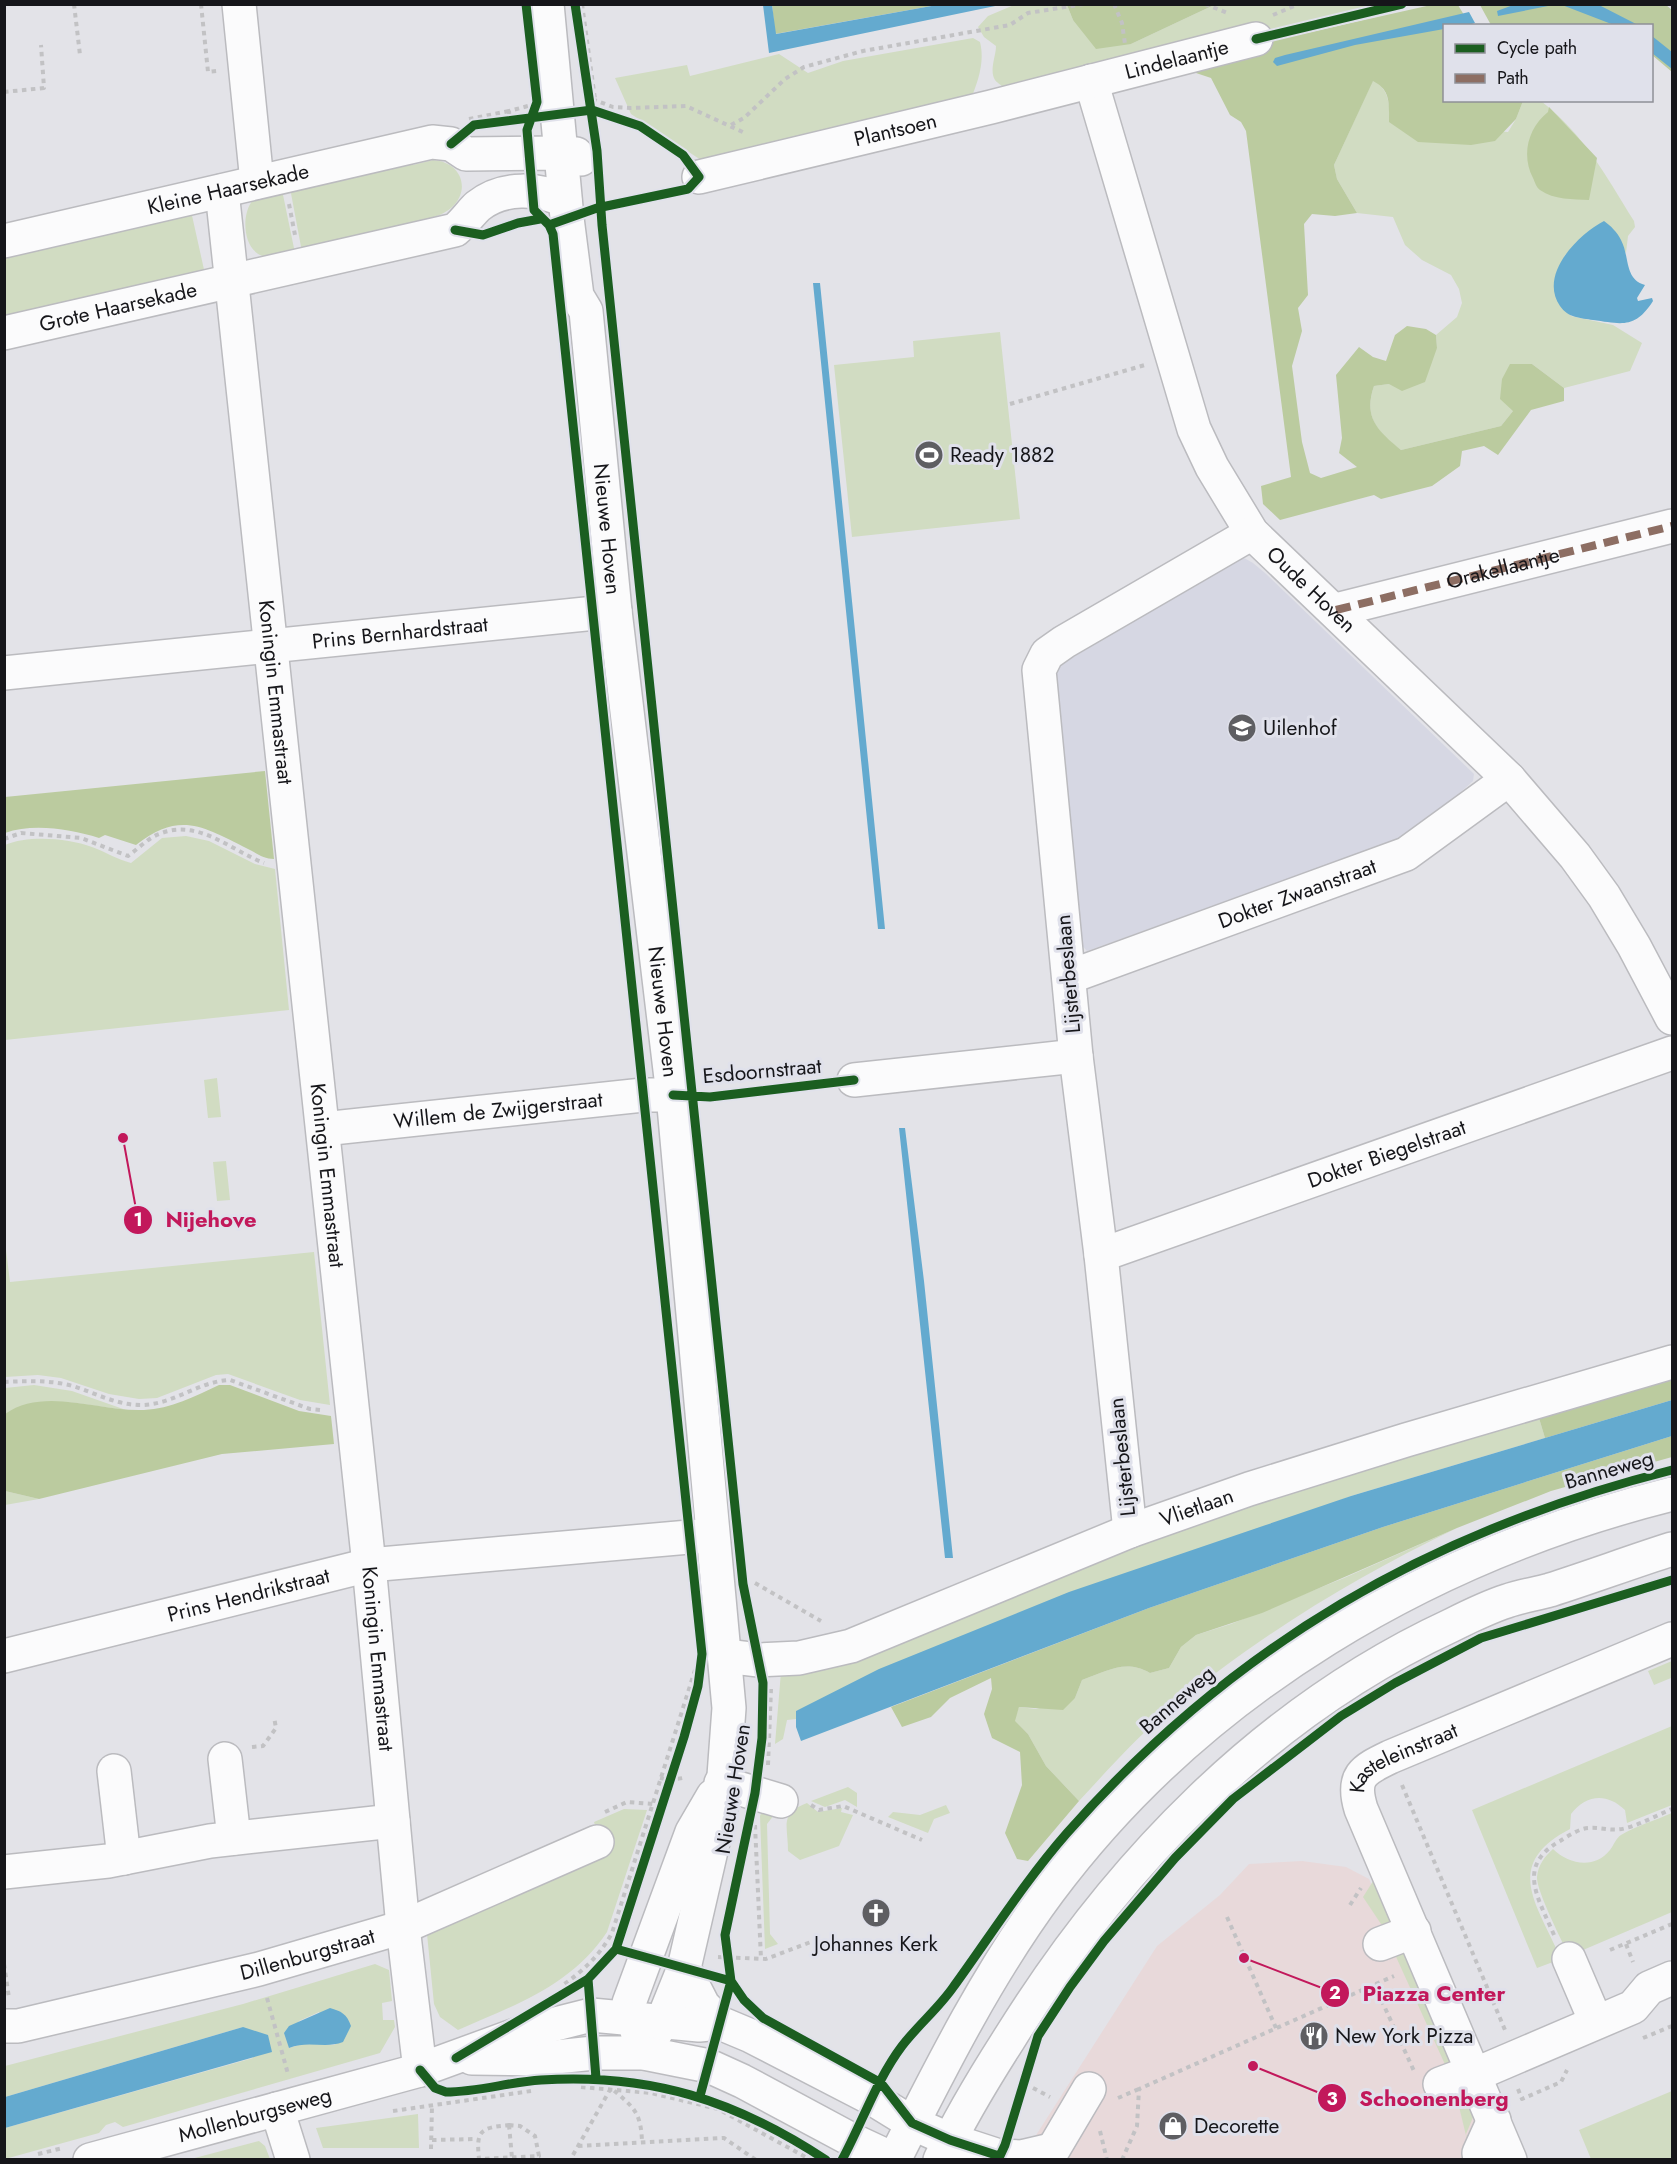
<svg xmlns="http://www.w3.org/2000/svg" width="1677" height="2164" viewBox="0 0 1677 2164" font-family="Jost,sans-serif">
  <rect width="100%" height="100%" fill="#e3e3e8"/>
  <path fill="#e8d9da" d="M1302 1861 1346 1867 1369 1879 1495 2160H1024L1031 2143 1157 1946 1220 1895 1249 1864Z"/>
  <path fill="#d6d7e3" d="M1244 558 1253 563 1265 573 1474 774 1473 781 1443 808 1401 838 1388 844 1087 951 1080 943 1055 668 1236 560Z"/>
  <path fill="#d1dcc2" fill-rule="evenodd" d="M1014 5H1067L1073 20 1131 44 1214 5H1387L1005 91C1003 85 998 84 995 80 989 71 996 56 996 46L984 37 978 27 988 16Z
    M973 38 980 42C985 62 978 81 971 99L704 162 631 114 615 78 687 65 690 76 779 54 808 73 843 61Z
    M1373 80C1390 91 1389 103 1390 122L1508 132 1516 119 1523 101H1541C1586 137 1604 173 1634 221L1635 227 1628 236 1626 253 1612 228 1565 255 1555 279 1571 316 1613 325 1642 343 1630 371 1564 388 1532 364 1513 411 1501 426 1401 450C1378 432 1363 418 1374 386L1389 384 1437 348 1436 335 1457 317 1462 303 1459 289 1451 275 1422 260 1405 245 1393 217 1357 213 1337 179 1334 165Z
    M433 160C471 163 473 208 430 218L431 223 302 252 290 188 411 161 413 165Z
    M282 190 295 253C286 255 275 259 266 257 243 253 240 215 253 200Z
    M191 211 205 274 5 321 4 252Z
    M1000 332 1020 519 852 537 834 365 914 357 913 341Z
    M186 836 209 841 255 864 275 869 289 1010 5 1040V845C28 835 68 838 92 847 106 852 116 859 131 863L162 838Z
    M217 1078 221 1117 208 1118 204 1080Z
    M226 1161 230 1200 217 1201 213 1162Z
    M4 1234 10 1282 314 1252 330 1405 300 1400 228 1374 216 1375 157 1398 139 1399 109 1394 61 1378 38 1375 5 1377Z
    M34 1385 72 1391 126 1410 69 1402 5 1414V1388Z
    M1539 1418 1545 1438 1351 1496 796 1711V1719L787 1720 783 1739 775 1744 781 1672 1178 1530 1342 1476Z
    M5 1491 39 1499 5 1505Z
    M1457 1528C1352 1579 1254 1638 1165 1714 1134 1740 1107 1771 1079 1801L1046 1766 1028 1734 1014 1721 1019 1707 1036 1709 1075 1698 1082 1680C1108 1671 1125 1659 1150 1673L1169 1668 1181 1647 1196 1635 1231 1624 1344 1578Z
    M1672 1661V1681L1671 1678 1654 1685 1648 1671Z
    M1672 1726V1805L1627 1823 1625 1810C1606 1792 1586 1795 1571 1814L1570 1829C1501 1865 1538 1905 1561 1959L1537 1968 1472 1810Z
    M848 1787 857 1793V1807L845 1800 825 1807 811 1801Z
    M765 1803 774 1815 767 1824 770 1934 778 1944 765 1949 760 1816Z
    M807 1803 818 1812 842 1808 841 1812 853 1815 839 1846 800 1860 788 1851C788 1825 779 1814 807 1803Z
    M946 1805 950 1813 934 1819 928 1833 888 1817 893 1812 920 1815Z
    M624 1809 647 1810 607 1932C571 1986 515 2005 458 2030L440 2017 434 2004 427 1934 603 1851 594 1822Z
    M1672 1813V1912L1569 1956C1562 1941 1536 1890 1537 1877 1538 1865 1545 1856 1553 1849 1569 1865 1595 1869 1610 1850 1614 1845 1616 1838 1621 1835 1636 1826 1656 1820 1672 1813Z
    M1375 1878 1400 1926 1381 1924 1363 1897Z
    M1406 1942 1459 2067 1448 2071 1392 1948Z
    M375 1964 389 1970 392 2001 382 2003 383 2020H394L395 2027 380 2053 123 2127 115 2122 106 2125 99 2133 5 2159V2128L253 2058 243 2027 5 2097V2066L243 2004ZM319 2012 335 2045 308 2042 289 2048 299 2021Z
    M1465 2082 1474 2115 1466 2134 1470 2152 1454 2086Z
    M1672 2091V2159H1591L1579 2130Z
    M418 2114 419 2148H323L316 2128Z
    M259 2141 265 2146 270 2159H191Z"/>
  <path fill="#bbcb9f" d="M772 4 937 5 775 34Z
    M1067 5H1214L1131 44 1096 49 1073 20Z
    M1431 5H1458L1470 25 1444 26V100L1523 101 1516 119 1495 141 1471 145 1418 142 1389 122C1389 104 1391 90 1373 81L1334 165 1337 179 1357 213 1335 216 1312 214 1304 224 1308 295 1298 308 1302 331 1292 366 1302 442 1310 473 1321 478 1357 467 1339 453 1342 438 1336 375 1359 347 1373 357 1386 361 1395 335 1407 326 1426 329 1436 335 1437 348 1425 382 1402 391 1389 384 1374 386C1363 418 1378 431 1401 450L1501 426 1513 411 1500 399 1502 379 1510 364H1532L1564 388V401L1531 410 1498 455 1484 446 1462 451 1460 466 1432 486 1381 499 1374 495 1280 520 1263 504 1261 486 1291 477 1246 131 1241 122 1230 115 1211 78 1169 64Z
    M1480 5H1666L1672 10V72L1652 55V26L1491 25Z
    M1549 107 1597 158 1589 200C1573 199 1554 200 1540 190 1536 187 1535 182 1533 178 1521 155 1528 128 1548 112Z
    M265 771 274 859C264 859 256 853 248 849 202 826 180 811 136 845L105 835 99 838C70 829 33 823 5 833V797Z
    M1672 1379V1400L1545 1438 1539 1418Z
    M219 1385H230L299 1411 331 1416 334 1444 222 1454 39 1499 5 1491V1414C44 1386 100 1412 144 1410 171 1409 195 1396 219 1385Z
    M1672 1436V1457L1551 1491 1457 1528 1262 1613 1196 1635 1181 1647 1169 1668 1150 1673C1125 1659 1108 1671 1082 1680L1075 1698 1063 1710 1019 1707 1015 1721 1028 1734 1046 1766 1079 1801 1028 1861 1017 1859 1005 1833 1022 1785 1020 1752 992 1738 984 1714 992 1689 991 1678 950 1698 931 1717 902 1727 891 1707 1149 1608 1383 1527Z"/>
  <path fill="#64aacf" d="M1516 4H1553V5L1498 16 1497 11Z
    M763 5H772L776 34 937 5H1000L769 53Z
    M1562 5H1599L1638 25H1614Z
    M1469 12 1475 23 1472 24 1444 26V29L1355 45 1277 66 1273 62 1275 58 1285 55Z
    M1652 36 1672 52V69L1652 53Z
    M1604 221C1611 226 1617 232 1621 240 1630 257 1624 279 1645 285L1637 298 1638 301 1652 298 1653 301C1635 329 1622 324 1593 320 1581 318 1568 318 1560 306 1538 274 1579 234 1604 221Z
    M813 283H820L885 929H878Z
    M899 1128H905L924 1281 953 1558H945Z
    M1672 1400V1436L1383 1527 1149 1608 801 1741 796 1727V1711L879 1669 1069 1592 1351 1496Z
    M330 2008C341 2011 347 2014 351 2026L343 2042C325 2049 308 2040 289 2048L284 2033 289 2026Z
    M243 2027 268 2035 272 2052 5 2128V2097Z"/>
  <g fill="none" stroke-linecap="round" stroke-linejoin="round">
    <g stroke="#bbbbbf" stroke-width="36">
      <g id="minor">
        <path d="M239 4 257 182"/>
        <path id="s1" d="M547 4 567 218 577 296 586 311 615 611 673 1095 729 1708 722 1803 684 1968 663 2020 644 2053"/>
        <path id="s2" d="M1091 81 1194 429 1212 467 1252 533 1509 779 1575 856 1604 896 1634 946 1672 1018"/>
        <path id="s3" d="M699 177 991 107 1256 39"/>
        <path id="s4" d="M222 191 369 1565 403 1927 420 2070"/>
        <path id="s5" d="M4 241 432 142 451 144 466 154 561 153 576 154 581 159"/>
        <path id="s6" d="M4 333 455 230C464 223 472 211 478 206 503 186 539 188 565 201"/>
        <path id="s7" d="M1336 610 1672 526"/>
        <path id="s8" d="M4 673 615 611"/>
        <path id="s9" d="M1069 977 1406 854 1509 779"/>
        <path d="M854 1080 1076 1056"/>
        <path id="s10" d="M323 1129 643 1095H673"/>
        <path id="s11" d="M1101 1255 1672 1053"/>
        <path d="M1130 1531 1101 1255 1076 1056 1039 670 1047 654 1064 642 1252 533"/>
        <path id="s12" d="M4 1656 369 1565 712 1535"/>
        <path id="s13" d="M725 1656 759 1660 799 1658 851 1646 1130 1531 1249 1489 1406 1440 1672 1362"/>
        <path d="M225 1759 234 1838"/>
        <path d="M114 1771 124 1858"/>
        <path d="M721 1783 781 1801"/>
        <path d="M4 1872 108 1861 210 1841 393 1821"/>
        <path d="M1380 1944 1414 1931"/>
        <path d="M1569 1959 1596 2022"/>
        <path d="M684 1968 703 2005 720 2023 751 2036 873 2099 912 2123 950 2140 999 2156 1021 2157 1051 2150"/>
        <path id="s14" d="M4 2026H18L259 1969 403 1927 597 1842"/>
        <path d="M639 2038 629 2003 692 1832 713 1796"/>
        <path d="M472 2058 537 2059 594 2053H644L709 2066 742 2081 852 2140 895 2160"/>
        <path d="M1440 2084 1456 2078 1474 2075 1633 2007 1649 1988 1672 1978"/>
        <path d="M277 2109 293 2160"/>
        <path id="s15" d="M90 2160 420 2070 524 2032 591 2015 699 2025 720 2023"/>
        <path d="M1047 2160 1089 2089"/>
        <path d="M1480 2160 1479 2153 1494 2120"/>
        <path id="s16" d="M1510 2160 1361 1809C1351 1776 1363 1770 1390 1757L1672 1639"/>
      </g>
    </g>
    <g stroke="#bbbbbf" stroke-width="36">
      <path id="major" d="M894 2160C940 2069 988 1973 1049 1891 1201 1687 1429 1555 1672 1494
        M940 2160C960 2117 984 2078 1009 2039 1117 1865 1264 1712 1452 1625 1470 1616 1488 1607 1507 1601 1521 1596 1536 1594 1550 1590 1591 1577 1631 1562 1672 1549"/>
    </g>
    <path stroke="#c2c2c4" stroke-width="4" stroke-dasharray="4.5 4.5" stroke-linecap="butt" d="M74 4 80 55
      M201 4 208 72 217 71
      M582 4 595 99
      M1114 4 1122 23 1125 44
      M1205 4 1230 14
      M1273 15 1299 4
      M4 92 44 88 41 45
      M584 96 613 107 630 108 686 106 745 133
      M469 119 509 111
      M510 123 509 111 528 106
      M731 125 744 118 785 79 804 67 863 51 1010 25 1028 13 1084 4
      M289 204 295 235
      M1010 404 1145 365
      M4 839 21 833 81 838 128 856C138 849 148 838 159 834 198 818 230 850 264 863
      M4 1382C27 1381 47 1380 69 1385 94 1392 115 1405 141 1405 173 1405 199 1381 230 1380L310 1409 321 1410
      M755 1583 821 1621
      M252 1747 263 1746 276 1728 274 1717
      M768 1765 771 1689
      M660 1778 670 1780 683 1778
      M1402 1785 1505 2030
      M811 1805 819 1810 843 1806 922 1840
      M605 1812 627 1802 653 1804
      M755 1825 761 1959
      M1350 1905 1361 1888
      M1227 1917 1276 2028
      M1554 1935C1539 1899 1515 1866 1560 1841 1568 1836 1580 1828 1589 1828 1602 1827 1613 1832 1626 1828 1642 1824 1657 1815 1672 1809
      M1626 1944 1633 1962
      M1610 1950 1672 1924
      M718 1957 766 1959 816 1940
      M4 1964 9 1998
      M1374 1984 1414 2071
      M567 1991 563 1985C583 1971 600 1955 612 1933L695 1670
      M267 1998 288 2074
      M1643 2038 1672 2026
      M581 2087 651 2093 718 2109 811 2160
      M1033 2088 1050 2097
      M1518 2089 1522 2099 1561 2082 1567 2070
      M1118 2098 1139 2089
      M393 2111 531 2091
      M509 2125 520 2126 535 2136 539 2156 479 2159C476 2130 480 2128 509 2125Z
      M509 2125 512 2158
      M1100 2131 1107 2160
      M432 2140 477 2139
      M578 2146 724 2138 756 2160
      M431 2149 432 2105
      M38 2154 63 2148
      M573 2155 611 2088C633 2107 641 2111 642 2142
      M1122 2160 1137 2126 1139 2089 1394 1976"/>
    <use href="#minor" stroke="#fbfbfc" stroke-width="33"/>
    <use href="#major" stroke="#fbfbfc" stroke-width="33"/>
    <path stroke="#8d6e63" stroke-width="8" stroke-dasharray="15 8" stroke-linecap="butt" d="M1336 610 1672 526"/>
    <g stroke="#e0e1eb" stroke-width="13">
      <path id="cycleway" d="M526 4 537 102 527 130 534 210 549 225 553 234 702 1654 698 1686 684 1737 616 1949 588 1979 596 2078
        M575 4 597 151 602 225 743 1584 763 1683 762 1738 755 1793 725 1935 731 1981 700 2096
        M1256 39 1402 4
        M451 144 474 125 592 110 640 126 683 155 699 177 688 189 597 208 549 225
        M455 230 483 235 518 223 540 219
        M673 1095 710 1097 854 1080
        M616 1949 731 1981 744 2000 763 2018 881 2083 912 2123 950 2140 999 2156
        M456 2058 588 1979
        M420 2070 435 2088 446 2092C478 2092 509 2082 541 2080 650 2073 735 2100 826 2160
        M842 2160C862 2123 877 2079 902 2046 918 2025 939 2008 954 1986 991 1935 1025 1881 1067 1833 1233 1645 1430 1531 1672 1470
        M998 2160 1005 2145 1038 2036 1070 1987 1104 1941 1175 1858 1233 1799 1341 1716 1395 1683 1481 1638 1672 1580"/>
    </g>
    <use href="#cycleway" stroke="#1b5e20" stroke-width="9"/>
  </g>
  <defs>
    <g id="stadium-disc" transform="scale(1.5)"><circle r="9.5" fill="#5e5e62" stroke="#e0e1eb"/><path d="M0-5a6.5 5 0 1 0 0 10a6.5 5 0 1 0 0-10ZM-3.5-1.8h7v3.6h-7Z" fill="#fff"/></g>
    <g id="school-disc" transform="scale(1.5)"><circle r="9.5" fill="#5e5e62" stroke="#e0e1eb"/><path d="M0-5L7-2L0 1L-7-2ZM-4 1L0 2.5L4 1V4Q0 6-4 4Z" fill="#fff"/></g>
    <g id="church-disc" transform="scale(1.5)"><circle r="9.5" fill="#5e5e62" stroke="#e0e1eb"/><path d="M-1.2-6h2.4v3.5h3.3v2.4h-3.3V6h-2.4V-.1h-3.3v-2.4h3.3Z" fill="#fff"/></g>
    <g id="restaurant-disc" transform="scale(1.5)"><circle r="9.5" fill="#5e5e62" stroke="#e0e1eb"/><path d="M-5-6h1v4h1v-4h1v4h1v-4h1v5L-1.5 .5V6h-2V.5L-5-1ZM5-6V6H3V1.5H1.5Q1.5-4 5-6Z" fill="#fff"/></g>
    <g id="shop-disc" transform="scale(1.5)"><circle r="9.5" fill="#5e5e62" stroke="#e0e1eb"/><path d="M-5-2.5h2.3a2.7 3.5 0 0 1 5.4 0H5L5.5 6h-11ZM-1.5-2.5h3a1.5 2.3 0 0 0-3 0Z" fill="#fff"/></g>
  </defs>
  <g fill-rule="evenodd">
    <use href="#stadium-disc" x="929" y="455"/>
    <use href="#school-disc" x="1242" y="728"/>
    <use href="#church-disc" x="876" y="1913"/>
    <use href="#restaurant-disc" x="1314" y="2036"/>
    <use href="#shop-disc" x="1173" y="2126"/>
  </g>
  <g text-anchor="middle" stroke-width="6" stroke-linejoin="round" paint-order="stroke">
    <g font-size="21" fill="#16161a" stroke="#e0e1eb">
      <text dy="7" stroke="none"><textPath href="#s3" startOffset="492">Lindelaantje</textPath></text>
      <text dy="7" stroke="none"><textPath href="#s3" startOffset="202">Plantsoen</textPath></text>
      <text dy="7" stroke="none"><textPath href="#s5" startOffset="230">Kleine Haarsekade</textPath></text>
      <text dy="7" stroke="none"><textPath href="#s6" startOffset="117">Grote Haarsekade</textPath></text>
      <text dy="7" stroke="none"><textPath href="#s1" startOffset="530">Nieuwe Hoven</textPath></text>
      <text dy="7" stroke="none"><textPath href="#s7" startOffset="172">Orakellaantje</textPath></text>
      <text dy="7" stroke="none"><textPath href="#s2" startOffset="564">Oude Hoven</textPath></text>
      <text dy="7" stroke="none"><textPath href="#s8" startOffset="398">Prins Bernhardstraat</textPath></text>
      <text dy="7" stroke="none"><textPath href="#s4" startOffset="504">Koningin Emmastraat</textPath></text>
      <text dy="7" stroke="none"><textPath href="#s9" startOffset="243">Dokter Zwaanstraat</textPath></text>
      <text transform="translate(1068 974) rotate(-95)" y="7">Lijsterbeslaan</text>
      <text dy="7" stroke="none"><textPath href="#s1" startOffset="1016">Nieuwe Hoven</textPath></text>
      <text transform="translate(762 1071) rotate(-5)" y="7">Esdoornstraat</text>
      <text dy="7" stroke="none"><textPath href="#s10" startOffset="176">Willem de Zwijgerstraat</textPath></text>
      <text dy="7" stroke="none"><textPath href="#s11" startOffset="303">Dokter Biegelstraat</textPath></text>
      <text dy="7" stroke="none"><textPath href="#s4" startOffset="990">Koningin Emmastraat</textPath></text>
      <text transform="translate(1122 1457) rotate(-96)" y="7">Lijsterbeslaan</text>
      <text transform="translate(1609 1470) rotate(-16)" y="7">Banneweg</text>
      <text dy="7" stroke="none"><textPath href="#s13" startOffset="500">Vlietlaan</textPath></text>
      <text dy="7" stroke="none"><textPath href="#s12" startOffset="252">Prins Hendrikstraat</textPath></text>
      <text dy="7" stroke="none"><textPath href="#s4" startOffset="1476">Koningin Emmastraat</textPath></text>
      <text transform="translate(1177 1700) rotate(-41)" y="7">Banneweg</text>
      <text dy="7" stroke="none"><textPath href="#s16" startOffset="460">Kasteleinstraat</textPath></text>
      <text transform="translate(733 1789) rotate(-81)" y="7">Nieuwe Hoven</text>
      <text dy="7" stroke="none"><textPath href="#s14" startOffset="312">Dillenburgstraat</textPath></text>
      <text dy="7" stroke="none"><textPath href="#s15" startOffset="171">Mollenburgseweg</textPath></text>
    </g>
    <g font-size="21" fill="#16161a" stroke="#e0e1eb" text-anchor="start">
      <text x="950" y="462">Ready 1882</text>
      <text x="1263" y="735">Uilenhof</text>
      <text x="876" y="1951" text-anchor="middle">Johannes Kerk</text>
      <text x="1335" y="2043">New York Pizza</text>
      <text x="1194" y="2133">Decorette</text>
    </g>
  </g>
  <path fill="none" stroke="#c2185b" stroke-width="2" d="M123 1138L138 1220M1244 1958L1335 1993M1253 2066L1332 2098"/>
  <g fill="#c2185b" stroke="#e0e1eb" stroke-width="2">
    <circle cx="123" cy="1138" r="6"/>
    <circle cx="1244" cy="1958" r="6"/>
    <circle cx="1253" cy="2066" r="6"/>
    <circle cx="138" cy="1220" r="15"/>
    <circle cx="1335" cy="1993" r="15"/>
    <circle cx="1332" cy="2098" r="15"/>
  </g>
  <g font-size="18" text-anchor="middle" font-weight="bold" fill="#fff">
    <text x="138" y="1226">1</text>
    <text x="1335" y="1999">2</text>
    <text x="1332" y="2105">3</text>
  </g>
  <g font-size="22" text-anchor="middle" font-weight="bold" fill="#c2185b" stroke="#e0e1eb" stroke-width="6" stroke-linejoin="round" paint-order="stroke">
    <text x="211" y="1227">Nijehove</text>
    <text x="1434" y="2001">Piazza Center</text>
    <text x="1434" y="2106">Schoonenberg</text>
  </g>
  <rect width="1677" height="2164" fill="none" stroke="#16161a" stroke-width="12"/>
  <rect x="1443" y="24" width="210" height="78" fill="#e0e1eb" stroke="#8f9097" stroke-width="1.5"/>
  <rect x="1455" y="44" width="30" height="9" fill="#1b5e20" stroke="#8f9097" stroke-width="1.5"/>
  <text x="1497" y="54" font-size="18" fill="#16161a">Cycle path</text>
  <rect x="1455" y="74" width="30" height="9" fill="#8d6e63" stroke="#8f9097" stroke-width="1.5"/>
  <text x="1497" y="84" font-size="18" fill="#16161a">Path</text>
</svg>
